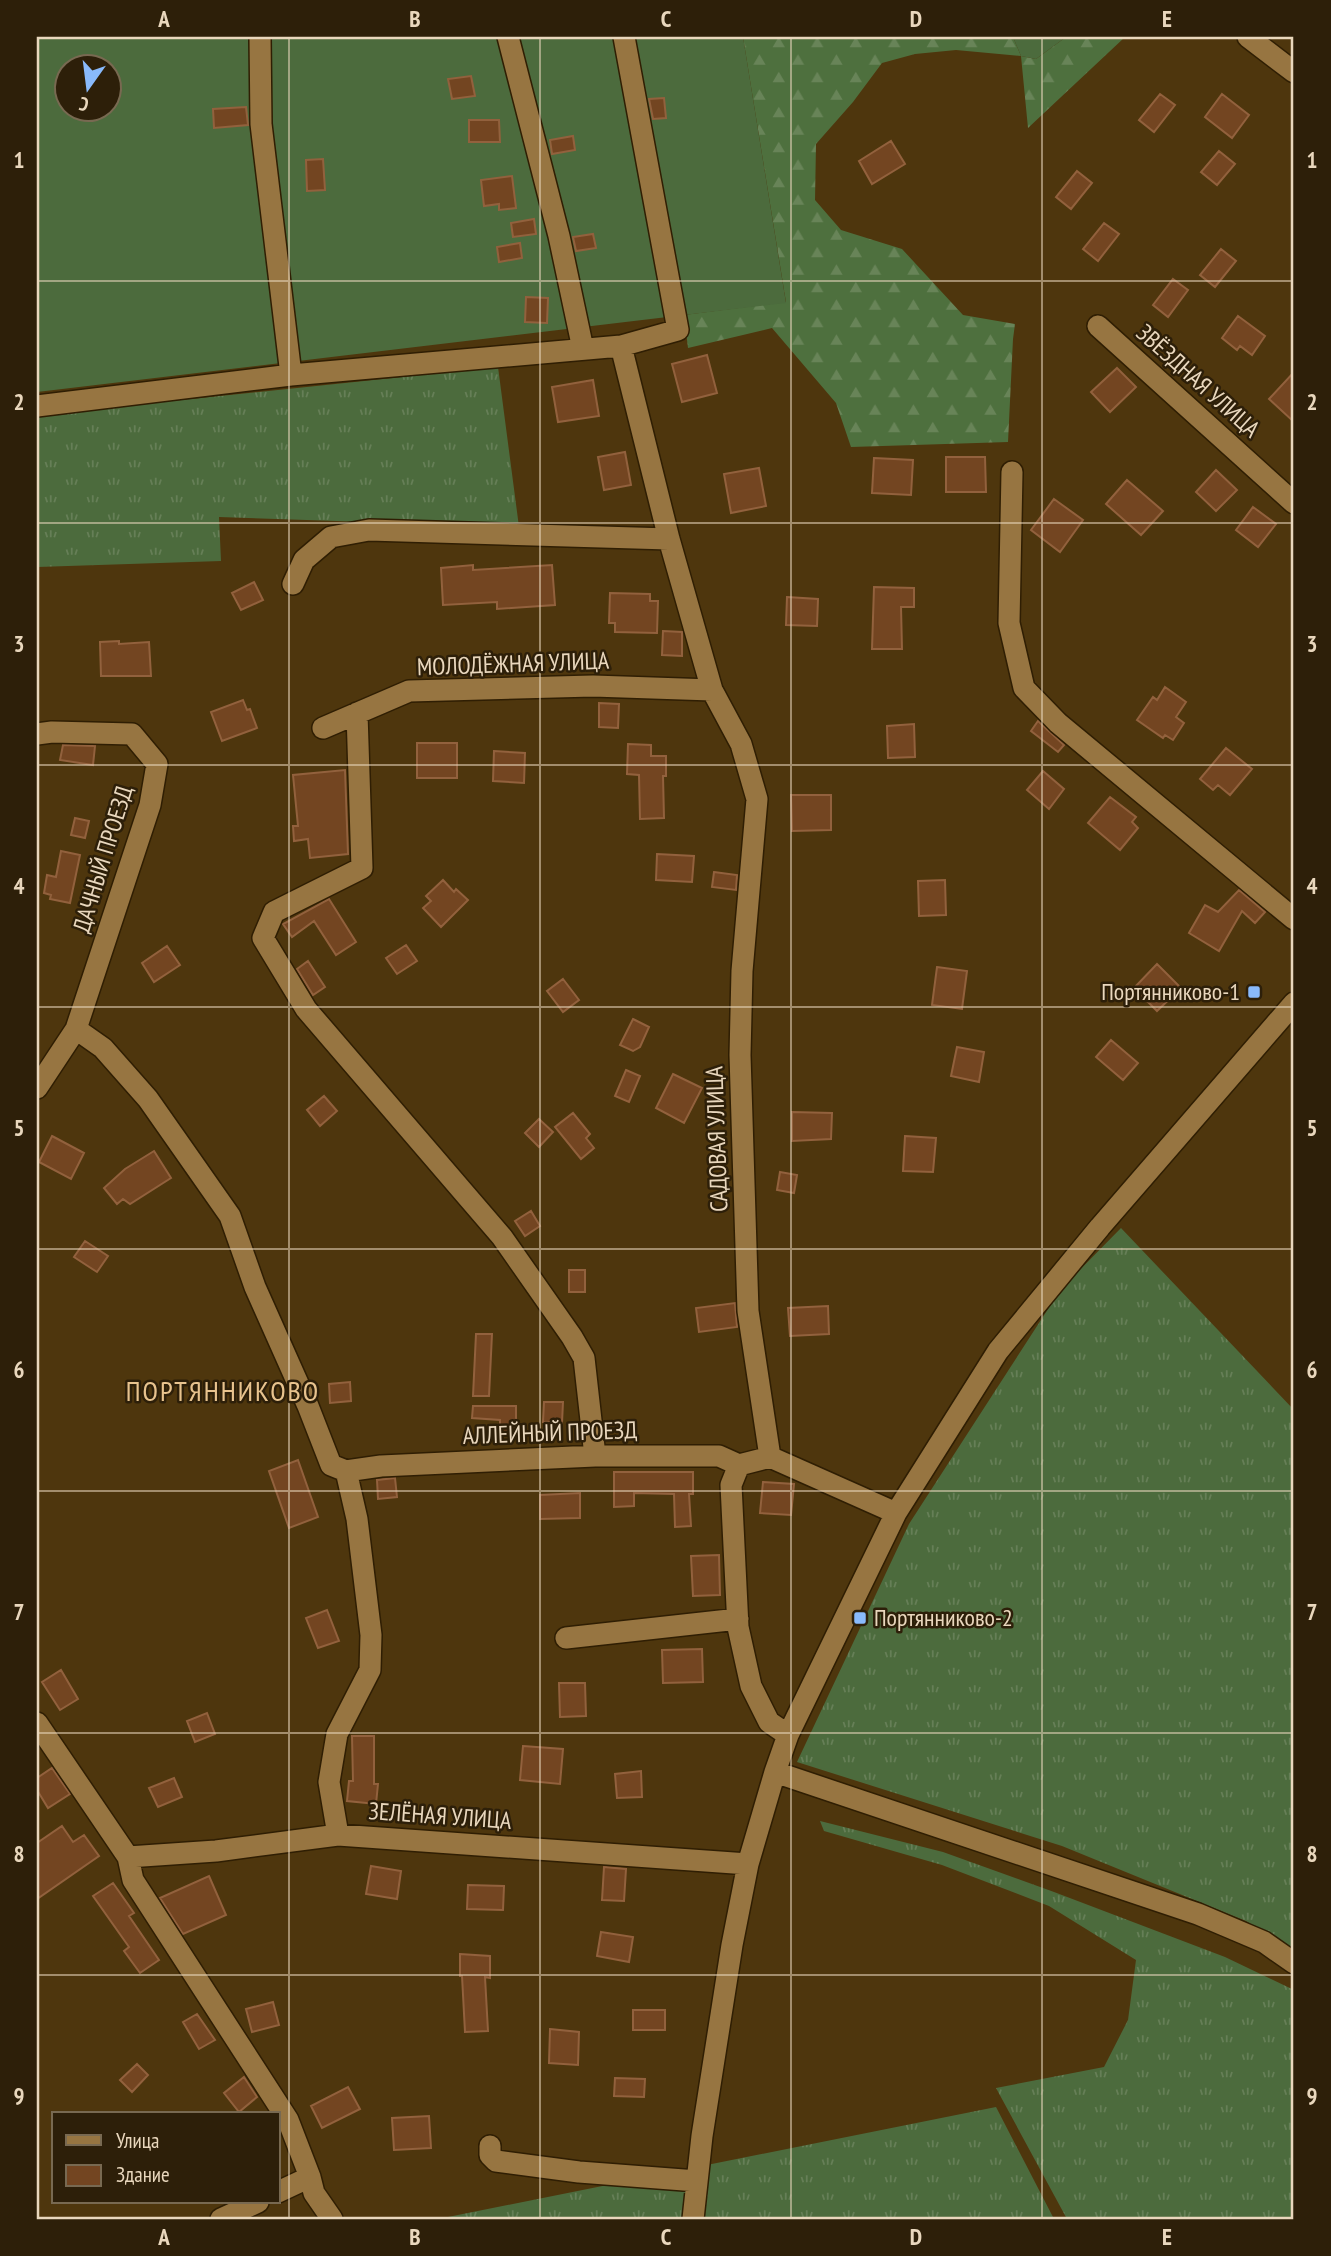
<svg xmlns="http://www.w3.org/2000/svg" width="1331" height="2256" viewBox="0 0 1331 2256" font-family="'PT Sans Narrow',sans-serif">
  <defs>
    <pattern id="grass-tufts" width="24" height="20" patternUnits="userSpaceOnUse" patternTransform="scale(1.75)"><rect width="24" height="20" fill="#4c6b3d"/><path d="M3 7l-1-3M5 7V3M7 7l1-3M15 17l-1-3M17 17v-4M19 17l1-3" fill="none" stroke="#667f57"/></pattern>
    <pattern id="forest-firs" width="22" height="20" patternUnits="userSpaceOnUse" patternTransform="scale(1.75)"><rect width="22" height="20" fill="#4e703e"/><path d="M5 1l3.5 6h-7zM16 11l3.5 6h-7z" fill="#688458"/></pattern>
  </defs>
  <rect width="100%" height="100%" fill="#4e360d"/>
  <path fill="url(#grass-tufts)" d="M498 367 519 527 219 517 221 561 37 567V415Z
    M1121 1228 1294 1410V1950L1246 1921 1062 1846 797 1762 909 1524 1061 1289Z
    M820 1821 943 1852 1054 1892 1225 1957 1294 1990V2219H1067L996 2088 1104 2067 1128 2020 1136 1960 1049 1906 942 1865 824 1831Z
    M996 2107 1054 2219H438Z"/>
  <path fill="url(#forest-firs)" d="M743 37H1013L1021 56 1036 59 1066 37H1125L1028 128 1021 56 956 50 915 54 882 63 853 102 816 144 815 200 841 230 902 249 963 315 1015 324 1013 339 1008 442 851 447 836 403 772 328 688 348 684 315 786 302Z"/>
  <path fill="#4c6b3d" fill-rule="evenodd" d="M37 37H743L786 303 37 392ZM66 66H108V108H66Z
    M1013 37H1066L1036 59 1021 56Z"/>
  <path fill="#734521" stroke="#92613d" stroke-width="2" d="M471 76 475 96 452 99 448 79Z
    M1160 94 1175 105 1154 132 1139 120Z
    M1222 94 1249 115 1232 138 1205 117Z
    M664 98 666 118 653 119 649 99Z
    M246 107 248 125 214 128 213 109Z
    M469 120H499L500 142H469Z
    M573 136 575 150 552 154 550 140Z
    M891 141 905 164 872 184 859 161Z
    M1219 151 1235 164 1217 185 1201 172Z
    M323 159 325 190 307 191 306 160Z
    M1077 171 1092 183 1071 209 1056 197Z
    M512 176 516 208 499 210V204L484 206 481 180Z
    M534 219 536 234 513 237 511 223Z
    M1104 223 1119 234 1098 261 1083 249Z
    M593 234 596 248 576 251 573 237Z
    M520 243 522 258 499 262 497 247Z
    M1221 249 1236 261 1215 287 1200 275Z
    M1173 279 1188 290 1168 317 1153 305Z
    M526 297 548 298 547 323 525 322Z
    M1238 316 1265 336 1252 355 1240 346 1237 350 1222 338Z
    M707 355 717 393 682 402 672 364Z
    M1117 368 1136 387 1110 412 1091 392Z
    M1294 372V422L1269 399Z
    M593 380 599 416 558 422 552 387Z
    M625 452 631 485 604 490 598 457Z
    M946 457H985L986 492H946Z
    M874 458 913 460 911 495 872 493Z
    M759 468 766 506 731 513 724 474Z
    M1216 470 1237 490 1216 511 1196 492Z
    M1127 480 1163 511 1141 535 1106 504Z
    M1054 499 1083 520 1060 552 1031 530Z
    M1253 507 1276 524 1258 547 1236 530Z
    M473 565V570L552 565 555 605 497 609V602L443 605 441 568Z
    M254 582 263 600 241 610 232 593Z
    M874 587 914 588V607H901L902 649H872Z
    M610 593 650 594V601H658L657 633 615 632V623H609Z
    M787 597 818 599 817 626 786 625Z
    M663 631 682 632V656L662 655Z
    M119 641V644L149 642 151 676H101L100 642Z
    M1165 687 1186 702 1176 717 1184 723 1173 740 1165 735 1163 738 1137 720 1153 697 1157 700Z
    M243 700 247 710 250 709 257 728 222 741 211 712Z
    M599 703 619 704 618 728 599 727Z
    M1038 721 1064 745 1058 752 1031 731Z
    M914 724 915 757 888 758 887 726Z
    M417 743H457V778H417Z
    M628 744 651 745V756H666V776H663L664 818 640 819 639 775 627 774Z
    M63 745 95 746 93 765 60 760Z
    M1226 748 1252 769 1230 795 1218 785 1213 790 1200 779Z
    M494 751 525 753 524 783 493 781Z
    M345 770 348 854 310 858 308 839 294 841 293 826H298L293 775Z
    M1043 771 1064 789 1049 809 1027 790Z
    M791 795H831V830L792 831Z
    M1110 797 1136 817 1132 822 1138 828 1120 850 1088 823Z
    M75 818 89 821 85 838 71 835Z
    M61 851 80 855 70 903 50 899 51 895 44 893 47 875 56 877Z
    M657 854 694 856 692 882 656 880Z
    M714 872 737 875 736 890 712 887Z
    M443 880 454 892 456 889 468 900 441 927 423 908 431 901 426 896Z
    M945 880 946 915 919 916 918 881Z
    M1239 890 1265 912 1255 923 1242 911 1219 951 1189 933 1205 905 1218 912Z
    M329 899 356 942 336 955 314 921 292 937 283 924Z
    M406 945 417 961 397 974 386 958Z
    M167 946 180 965 154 982 142 963Z
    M308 961 325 987 313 995 297 969Z
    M1157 964 1181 988 1157 1011 1134 988Z
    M937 967 967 971 962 1009 932 1005Z
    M563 979 579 1000 563 1012 547 991Z
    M633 1019 649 1027 640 1047 633 1051 620 1045Z
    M1111 1040 1138 1063 1123 1080 1096 1057Z
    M957 1047 984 1052 979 1082 951 1076Z
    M626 1070 640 1076 629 1102 615 1096Z
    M673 1074 702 1088 684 1123 656 1108Z
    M324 1096 337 1111 320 1126 307 1110Z
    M792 1112 832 1113 831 1139 792 1141Z
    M573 1113 590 1134 586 1138 594 1148 581 1159 555 1127Z
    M539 1119 553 1132 539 1147 525 1133Z
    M52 1136 84 1153 71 1179 39 1162Z
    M905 1136 936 1138 933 1172 903 1171Z
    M154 1151 171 1178 130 1204 123 1199 117 1204 104 1188 125 1169Z
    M780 1172 797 1175 794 1193 777 1190Z
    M531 1211 540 1226 525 1236 515 1221Z
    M85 1241 108 1256 97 1272 74 1257Z
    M569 1270H585V1292H569Z
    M735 1303 737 1327 699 1332 696 1308Z
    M828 1306 829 1334 790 1336 788 1308Z
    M476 1334H492L489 1396H473Z
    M350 1382 351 1401 330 1403 329 1384Z
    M544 1402H563L562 1423 543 1422Z
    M473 1406H516V1433H500V1420L472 1418Z
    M298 1460 318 1517 289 1528 269 1471Z
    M614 1472H693V1494H689L691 1526 675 1527 674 1494 634 1493V1506L614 1507Z
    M395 1478 397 1497 378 1499 377 1480Z
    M763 1482 794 1484 791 1515 760 1513Z
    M580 1493V1518L540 1519V1495Z
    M719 1555 720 1595 693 1596 691 1556Z
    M327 1610 339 1641 318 1648 306 1618Z
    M702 1649 703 1682 663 1683 662 1650Z
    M61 1670 78 1699 60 1710 42 1682Z
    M559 1683H585L586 1716 560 1717Z
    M207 1713 215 1734 195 1742 187 1721Z
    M352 1736H374V1784H378L376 1804 347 1801 349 1781H353Z
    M523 1746 563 1749 560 1784 520 1780Z
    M52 1768 70 1794 48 1808 37 1790V1778Z
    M641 1771 642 1797 617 1798 615 1774Z
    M174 1778 182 1797 158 1807 149 1788Z
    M62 1826 73 1842 84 1835 99 1856 37 1899V1843Z
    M371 1866 401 1871 397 1899 366 1894Z
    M604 1867 626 1869 624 1901 602 1900Z
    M209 1876 226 1915 183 1934 160 1898Z
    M113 1883 134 1913 129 1916 159 1960 140 1973 124 1951 129 1947 93 1896Z
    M468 1885 504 1886 503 1910 467 1909Z
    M601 1932 633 1937 629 1962 597 1956Z
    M460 1954 490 1956V1978L485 1977 488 2031 465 2032 462 1976H460Z
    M273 2002 279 2025 252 2032 246 2009Z
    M633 2010H665V2030H633Z
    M197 2014 215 2040 199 2049 183 2022Z
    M550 2029 579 2032 578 2065 549 2063Z
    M137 2064 148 2075 132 2092 120 2080Z
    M244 2077 257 2097 239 2112 224 2093Z
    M615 2078 645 2079 644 2097 614 2096Z
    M348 2087 360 2109 322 2128 311 2106Z
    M429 2116 431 2148 394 2150 392 2118Z"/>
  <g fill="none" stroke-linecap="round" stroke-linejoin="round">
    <g stroke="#2f1e03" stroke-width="24">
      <path id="minor" d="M260 37 261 124 291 375
        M508 37 559 236 583 349
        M1248 37 1294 72
        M1098 326 1294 503
        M621 346 678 330 624 37
        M37 406 291 375 621 346 669 539 712 690 741 744 757 799 742 971 740 1055 748 1311 770 1457 896 1513
        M1012 472 1009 623 1024 688 1058 723 1294 919
        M293 584 304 560 331 537 369 530 669 539
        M357 713 362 868 274 912 263 938 306 1009 502 1237 572 1337 584 1358 595 1456
        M323 728 409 691 593 686 712 690
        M37 734 52 732 132 734 157 764 150 805 76 1029 37 1088
        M76 1029 103 1048 148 1099 230 1216 255 1287 308 1406 331 1465 346 1471 381 1466 595 1456H719L739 1465 770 1457
        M739 1465 731 1485 738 1627 751 1686 769 1722 788 1735
        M566 1638 738 1619
        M37 1723 128 1857 133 1880 288 2120 310 2177 314 2193 332 2219
        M775 1772 1198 1914 1264 1942 1294 1963
        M338 1835 329 1782 337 1734 370 1670 371 1635 357 1519 346 1471
        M128 1857 216 1851 338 1835 748 1864
        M490 2146V2155L496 2161 579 2172 697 2181
        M278 2192 310 2177
        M221 2219 258 2202
        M693 2219 702 2136 732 1945 748 1864 775 1772 788 1735 896 1513 998 1351 1100 1227 1294 1003"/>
    </g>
    <use href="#minor" stroke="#977541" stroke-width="21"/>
  </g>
  <path fill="none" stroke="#e9d7bd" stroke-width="2" stroke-opacity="0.55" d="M289 37V2219M540 37V2219M791 37V2219M1042 37V2219M37 281H1294M37 523H1294M37 765H1294M37 1007H1294M37 1249H1294M37 1491H1294M37 1733H1294M37 1975H1294"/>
  <g fill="#89bafc" stroke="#2d1f09" stroke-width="2.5">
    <rect x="1247" y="985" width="14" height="14" rx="3.5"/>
    <rect x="853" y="1611" width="14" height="14" rx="3.5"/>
  </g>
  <g text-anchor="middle" stroke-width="5" stroke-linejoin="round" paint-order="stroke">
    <g font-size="24" fill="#e9d7bd" stroke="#2d1f09">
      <text transform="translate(1198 381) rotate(42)" y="8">ЗВЁЗДНАЯ УЛИЦА</text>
      <text transform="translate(513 664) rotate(-2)" y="8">МОЛОДЁЖНАЯ УЛИЦА</text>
      <text transform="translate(103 859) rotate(-73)" y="8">ДАЧНЫЙ ПРОЕЗД</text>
      <text transform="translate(717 1139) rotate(-92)" y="8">САДОВАЯ УЛИЦА</text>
      <text transform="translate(550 1433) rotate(-2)" y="8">АЛЛЕЙНЫЙ ПРОЕЗД</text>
      <text transform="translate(440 1816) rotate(4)" y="8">ЗЕЛЁНАЯ УЛИЦА</text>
    </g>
    <g font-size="24" fill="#e9d7bd" stroke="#2d1f09" text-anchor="end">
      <text x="1240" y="1000">Портянниково-1</text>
      <text x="874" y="1626" text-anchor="start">Портянниково-2</text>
    </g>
    <g font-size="28" letter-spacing="2" fill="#e8c38e" stroke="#2d1f09">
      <text x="223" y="1401">ПОРТЯННИКОВО</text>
    </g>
  </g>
  <rect width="1331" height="2256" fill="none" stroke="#2d1f09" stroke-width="77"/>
  <rect x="52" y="2112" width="228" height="91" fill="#2d1f09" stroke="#786951" stroke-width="2"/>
  <rect x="66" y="2135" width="35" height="10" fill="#977541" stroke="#786951" stroke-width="2"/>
  <text x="116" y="2148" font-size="21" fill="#e9d7bd">Улица</text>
  <rect x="66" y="2165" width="35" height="21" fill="#734521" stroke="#786951" stroke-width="2"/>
  <text x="116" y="2182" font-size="21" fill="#e9d7bd">Здание</text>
  <g transform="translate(88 88) rotate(194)"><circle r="33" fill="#2d1f09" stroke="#786951" stroke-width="2"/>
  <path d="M0-5L12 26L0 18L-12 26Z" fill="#89bafc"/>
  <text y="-10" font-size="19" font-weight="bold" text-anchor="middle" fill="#e9d7bd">С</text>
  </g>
  <rect x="38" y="38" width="1254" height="2180" fill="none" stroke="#e9d7bd" stroke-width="2.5"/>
  <g font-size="23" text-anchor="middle" font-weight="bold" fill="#e9d7bd">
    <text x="164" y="27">A</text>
    <text x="415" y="27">B</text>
    <text x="666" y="27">C</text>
    <text x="916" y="27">D</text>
    <text x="1167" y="27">E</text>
    <text x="19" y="168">1</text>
    <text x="1312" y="168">1</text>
    <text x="19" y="410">2</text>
    <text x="1312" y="410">2</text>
    <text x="19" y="652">3</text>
    <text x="1312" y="652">3</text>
    <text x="19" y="894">4</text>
    <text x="1312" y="894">4</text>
    <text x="19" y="1136">5</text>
    <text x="1312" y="1136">5</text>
    <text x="19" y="1378">6</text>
    <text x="1312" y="1378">6</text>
    <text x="19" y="1620">7</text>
    <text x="1312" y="1620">7</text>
    <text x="19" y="1862">8</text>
    <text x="1312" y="1862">8</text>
    <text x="19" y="2104">9</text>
    <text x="1312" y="2104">9</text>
    <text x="164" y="2245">A</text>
    <text x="415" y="2245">B</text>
    <text x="666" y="2245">C</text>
    <text x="916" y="2245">D</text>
    <text x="1167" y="2245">E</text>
  </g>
</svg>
